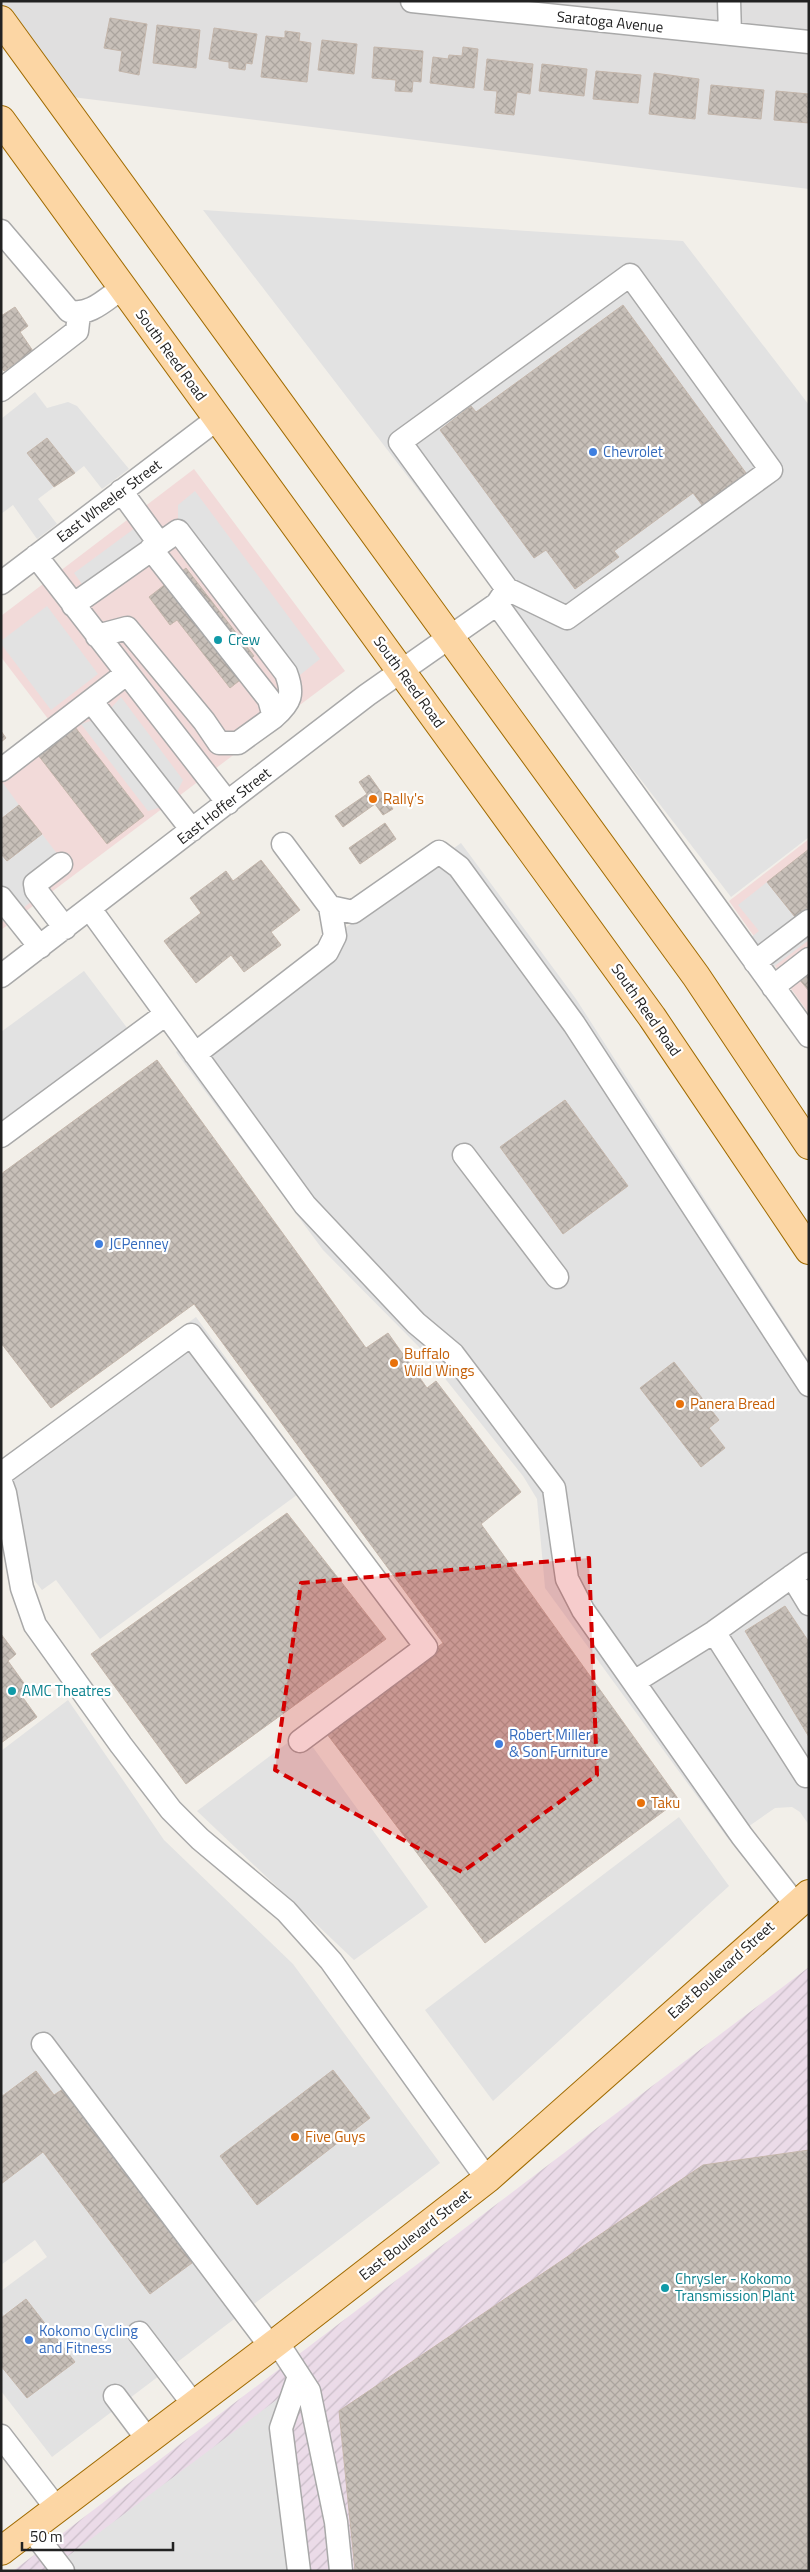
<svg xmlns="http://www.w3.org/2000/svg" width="810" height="2572" viewBox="0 0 810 2572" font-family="'Titillium Web',sans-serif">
  <defs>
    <pattern id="industrial-furrows" width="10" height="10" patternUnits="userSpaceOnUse" patternTransform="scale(1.25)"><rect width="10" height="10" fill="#ebdbe8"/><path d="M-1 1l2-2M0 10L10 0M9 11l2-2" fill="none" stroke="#c9bcc7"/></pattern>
    <pattern id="building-cross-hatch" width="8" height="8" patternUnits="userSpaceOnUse" patternTransform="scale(1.25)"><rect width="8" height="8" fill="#c7bfb8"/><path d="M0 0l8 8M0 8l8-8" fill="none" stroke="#aba49e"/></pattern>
  </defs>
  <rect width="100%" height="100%" fill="#f2efe9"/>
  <path fill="#e0dfdf" d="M1 1H809V189L56 95 1 20Z"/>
  <path fill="#f2dad9" d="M194 469 345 671 1 930V776L58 732 1 657V616Z
    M809 839V1014L729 901Z"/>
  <path fill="url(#industrial-furrows)" d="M809 1967V2571H13Z"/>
  <path fill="#e2e2e2" d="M203 210 683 241 809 405V837L731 897Z
    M35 392 47 408 68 402 77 406 129 469 102 489 84 466 75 473 47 438 27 453 54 487 38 499 57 524 37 539 13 505 1 514V419Z
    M195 491 320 659 300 675 286 673 178 531V505Z
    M135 528 151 549 89 594 74 573Z
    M47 606 98 674 51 710 1 644V641Z
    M121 697 183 780 171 804 148 811 81 724 103 717Z
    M3 783 19 805 1 819V784Z
    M42 834 71 872 15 914 17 918 1 922V854L7 861Z
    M461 843 576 999 809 1361V1825L800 1812 792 1807 775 1808 729 1840 545 1588 537 1499 523 1476 423 1351 323 1250 176 1052Z
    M767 882 799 922 809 914V940L772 968 749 939 759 931 738 905Z
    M84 971 134 1037 1 1138V1032Z
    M196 1317 316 1481 100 1639 56 1580 42 1590 30 1575 2 1459Z
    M68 1700 164 1840 293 1964 440 2163 52 2457 1 2391V2291L47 2257 35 2240 1 2265V1751Z
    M302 1732 428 1907 354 1960 197 1811Z
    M679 1817 729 1886 493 2101 425 2010Z
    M283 2395 307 2571H48Z"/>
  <path fill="url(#building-cross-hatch)" stroke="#c4b6ab" d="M110 18 147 24 139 75 119 71 122 51 104 48Z
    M157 25 200 30 196 68 153 63Z
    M214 28 257 34 252 64 246 63 245 70 229 68V62L209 59Z
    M285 31 300 33 299 41 311 43 307 82 261 77 266 36 285 38Z
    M322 40 357 44 354 74 318 70Z
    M374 47 423 51 421 82 413 81 412 92 395 91 396 80 372 78Z
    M463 47 478 49 474 88 430 83 433 57 448 59 449 55 462 56Z
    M487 59 533 64 530 94 517 92 514 115 495 113 497 91 484 90Z
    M542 64 587 69 584 96 539 91Z
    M596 71 641 75 638 103 593 99Z
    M654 73 699 79 695 119 649 114Z
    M711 85 764 90 761 119 708 114Z
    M776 91 809 94V123L774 120Z
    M623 305 746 473 702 505 693 493 614 551 619 557 575 589 546 550 534 558 440 430 471 406 476 412Z
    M15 307 28 326 20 332 33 351 4 371 1 367V316Z
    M47 438 75 473 54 487 27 453Z
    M186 568 254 656 238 669 244 677 230 688 177 620 170 625 149 597Z
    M75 727 144 816 107 844 38 755Z
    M1 731 6 738 1 742Z
    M369 775 393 809 383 815 375 804 343 827 335 816 367 794 359 782Z
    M19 805 42 834 7 861 1 854V819Z
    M385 823 396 839 360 864 349 848Z
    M809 849V914L799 922 767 882Z
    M261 860 300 910 271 932 281 945 244 972 231 955 196 983 164 941 201 913 190 898 226 871 233 881Z
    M809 969V991L798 978Z
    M157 1060 366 1348 388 1333 427 1388 436 1381 521 1492 481 1524 679 1800 485 1943 324 1730 443 1643 194 1304 51 1408 1 1343V1174Z
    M565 1100 628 1186 563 1234 500 1147Z
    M674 1362 719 1420 709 1428 725 1448 701 1467 640 1388Z
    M287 1513 386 1639 186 1784 91 1654Z
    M785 1606 809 1642V1737L745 1631Z
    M1 1634 16 1654 8 1661 26 1686 21 1695 37 1717 1 1743Z
    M333 2070 370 2118 257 2205 220 2156Z
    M36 2071 54 2095 66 2087 196 2260 150 2294 43 2152 1 2184V2097Z
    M809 2150V2571H355L339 2411 703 2165Z
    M26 2299 75 2362 27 2398 1 2366V2318Z"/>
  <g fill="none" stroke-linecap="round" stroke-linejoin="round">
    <g stroke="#a9a9a9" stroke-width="25">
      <path id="minor" d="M412 1 809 42
        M729 1 730 34
        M1 231 69 311C89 317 106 299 122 288
        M1 390 77 331 79 314
        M121 491 159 543
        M36 556 228 803
        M1 583 217 419
        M497 604 507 589 400 442 630 275 771 470 567 618 507 589
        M73 605 178 531 286 673C294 694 291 702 274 717
        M97 636 127 628 204 721 219 743H238L274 717 269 699 151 549
        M91 701 192 830
        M1 770 126 674
        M283 844 330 907 353 912 439 852 459 867 574 1024 809 1385
        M61 864 35 884 36 890 65 928
        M1 898 40 947
        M90 909 305 1205 416 1323 453 1354 554 1488 567 1579 583 1610 742 1836 795 1904
        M755 962 809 921
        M1 976 367 695 497 604 809 1036
        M773 987 809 959
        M195 1054 327 952 335 936 330 907
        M1 1136 166 1014
        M464 1155 557 1277
        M1 1474 191 1335 426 1647 300 1741
        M1 1482 5 1493 22 1588 35 1625 121 1745 171 1810 200 1839 286 1911 331 1961 487 2179
        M792 1576 809 1604
        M714 1632 806 1776
        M634 1682 714 1632 809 1564
        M43 2044 271 2347
        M139 2333 194 2405
        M277 2342 309 2391 336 2522 341 2571
        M299 2376 281 2428 299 2571
        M115 2396 148 2440
        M1 2436 57 2509
        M31 2529 63 2571"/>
    </g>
    <g stroke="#a06b00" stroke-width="30">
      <path id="major" d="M1 20 696 976 809 1145
        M1 120 652 1017 809 1250
        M1 2551 277 2342 487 2179 809 1894"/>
    </g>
    <use href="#minor" stroke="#fff" stroke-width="22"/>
    <use href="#major" stroke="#fcd6a4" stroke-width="28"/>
  </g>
  <path fill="#d40000" fill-opacity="0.2" stroke="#d40000" stroke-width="4" stroke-dasharray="10 6" stroke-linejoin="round" d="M589 1558 597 1775 462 1872 275 1770 301 1583Z"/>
  <g fill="#3f7fe0" stroke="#fff" stroke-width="2">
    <circle cx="593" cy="452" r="5"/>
    <circle cx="99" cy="1244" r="5"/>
    <circle cx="499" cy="1744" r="5"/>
    <circle cx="29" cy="2340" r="5"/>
  </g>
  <g fill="#0f9aa8" stroke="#fff" stroke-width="2">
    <circle cx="218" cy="640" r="5"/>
    <circle cx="12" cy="1691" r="5"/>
    <circle cx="665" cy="2288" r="5"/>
  </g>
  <g fill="#e8710a" stroke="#fff" stroke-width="2">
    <circle cx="373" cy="799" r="5"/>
    <circle cx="394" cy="1363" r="5"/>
    <circle cx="680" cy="1404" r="5"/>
    <circle cx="641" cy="1803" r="5"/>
    <circle cx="295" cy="2137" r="5"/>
  </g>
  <g text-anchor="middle" stroke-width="4.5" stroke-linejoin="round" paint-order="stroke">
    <g font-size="15" fill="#222" stroke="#fff">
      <text transform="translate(610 22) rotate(6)" y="5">Saratoga Avenue</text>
      <text transform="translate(171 355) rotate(54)" y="5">South Reed Road</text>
      <text transform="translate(109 501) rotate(-37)" y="5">East Wheeler Street</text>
      <text transform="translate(409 682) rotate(54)" y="5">South Reed Road</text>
      <text transform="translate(224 806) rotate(-38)" y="5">East Hoffer Street</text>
      <text transform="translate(646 1010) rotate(55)" y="5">South Reed Road</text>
      <text transform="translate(721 1970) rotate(-42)" y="5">East Boulevard Street</text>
      <text transform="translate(415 2235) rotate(-38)" y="5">East Boulevard Street</text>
    </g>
    <g font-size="15" fill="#366cbe" stroke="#fff" text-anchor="start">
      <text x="603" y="457">Chevrolet</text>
      <text x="109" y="1249">JCPenney</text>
      <text x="509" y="1740">Robert Miller<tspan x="509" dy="17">&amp; Son Furniture</tspan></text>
      <text x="39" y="2336">Kokomo Cycling<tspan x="39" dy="17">and Fitness</tspan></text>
    </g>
    <g font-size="15" fill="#0d838f" stroke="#fff" text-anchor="start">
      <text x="228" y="645">Crew</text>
      <text x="22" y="1696">AMC Theatres</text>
      <text x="675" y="2284">Chrysler - Kokomo<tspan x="675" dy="17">Transmission Plant</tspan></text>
    </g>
    <g font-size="15" fill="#c56008" stroke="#fff" text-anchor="start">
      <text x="383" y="804">Rally's</text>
      <text x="404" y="1359">Buffalo<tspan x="404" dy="17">Wild Wings</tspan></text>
      <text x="690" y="1409">Panera Bread</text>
      <text x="651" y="1808">Taku</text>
      <text x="305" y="2142">Five Guys</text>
    </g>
  </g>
  <rect width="810" height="2572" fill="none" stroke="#222222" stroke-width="5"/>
  <path d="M22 2542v8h151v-8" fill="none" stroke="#222222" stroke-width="2.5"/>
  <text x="30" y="2542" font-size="15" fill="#222222" stroke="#ffffff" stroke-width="4" paint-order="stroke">50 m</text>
</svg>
